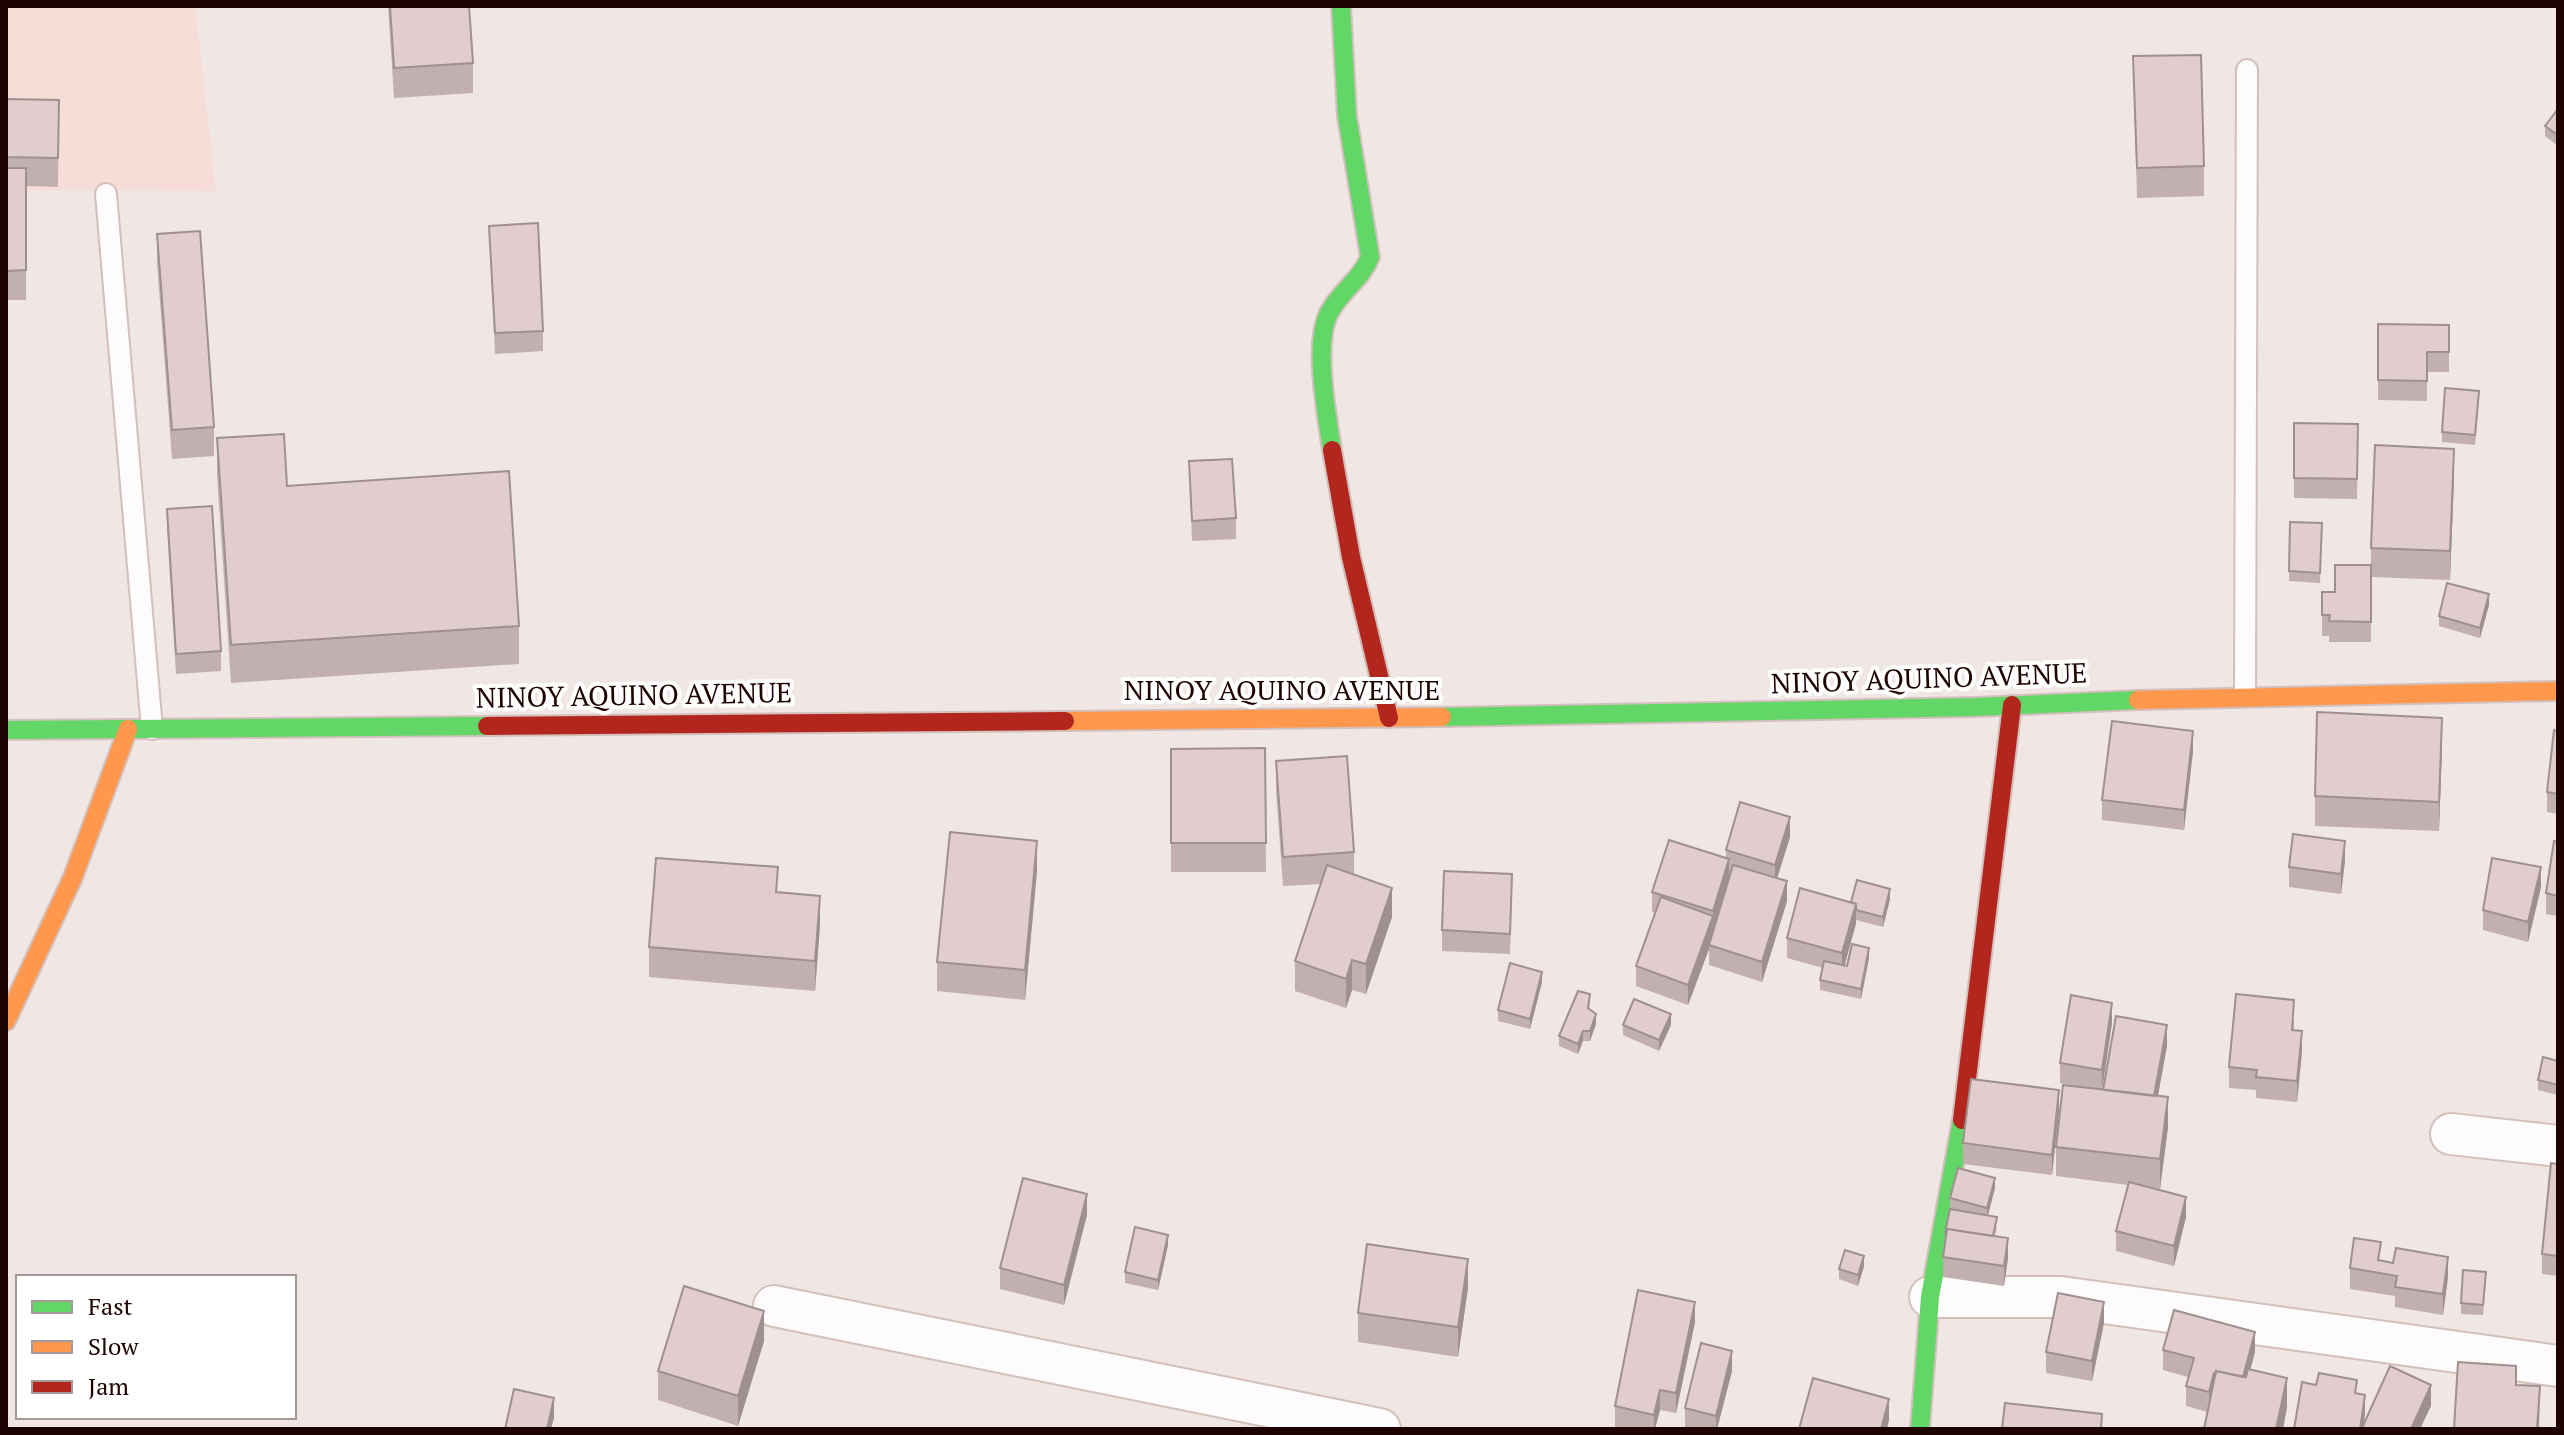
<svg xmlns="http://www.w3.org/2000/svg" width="2564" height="1435" viewBox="0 0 2564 1435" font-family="'PT Serif',serif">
  <rect width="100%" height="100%" fill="#f0e6e4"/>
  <path fill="#f7ddd8" d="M6 6H195L216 191 6 190Z"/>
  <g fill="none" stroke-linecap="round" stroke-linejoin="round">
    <g stroke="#d3bfbb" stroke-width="24">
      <path id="lane" d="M106 194 152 729
        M2245 695 2247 70"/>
    </g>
    <g stroke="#d3bfbb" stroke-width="44">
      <path id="street" d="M2451 1134 2558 1146
        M1930 1297H2061L2558 1366
        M774 1306 1380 1429"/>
    </g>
    <g stroke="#d3bfbb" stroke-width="22">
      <path id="fast" d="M1332 450C1327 415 1313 344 1329 313 1340 291 1361 280 1370 257L1347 116 1341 6
        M1442 717 1975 707 2138 700
        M6 730 487 726
        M1920 1429 1930 1297 1962 1120"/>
    </g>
    <g stroke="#d3bfbb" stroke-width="22">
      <path id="slow" d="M2138 700 2558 691
        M1065 721 1442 717
        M6 1021 73 877 128 729"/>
    </g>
    <g stroke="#d3bfbb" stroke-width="22">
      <path id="jam" d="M1332 450 1351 557 1389 718
        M487 726 1065 721
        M1962 1120 2012 705"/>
    </g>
    <use href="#lane" stroke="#fdfbfb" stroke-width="20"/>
    <use href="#street" stroke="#fdfbfb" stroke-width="40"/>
    <use href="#fast" stroke="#63d668" stroke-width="18"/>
    <use href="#slow" stroke="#ff974d" stroke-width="18"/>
    <use href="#jam" stroke="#b3261e" stroke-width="18"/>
  </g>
  <path fill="#c2b0b1" d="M388 6H469L473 63V93L394 98Z
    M2133 56 2204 166V196L2137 198Z
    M6 99 59 100 58 187 26 186V300H6Z
    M2558 109V146L2545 136V126Z
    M489 226 543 331V351L495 354Z
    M157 234 214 427V456L172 459 157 263Z
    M2378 324 2449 325V372H2427V401L2378 400Z
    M2479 402 2475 445 2442 442V432Z
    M2294 423 2358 424 2357 499 2294 498Z
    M217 438 287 486 519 626V664L231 683 217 476Z
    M1189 461 1236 518V539L1192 541Z
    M2454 478 2450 580 2371 577V642H2329V636H2322V592H2335L2371 565V548Z
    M167 509 221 651V671L176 674 167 529Z
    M2290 522 2322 523 2320 583 2289 581Z
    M2489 605 2480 638 2439 626V616Z
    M2558 731V814L2547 812V792Z
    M1265 748 1266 872H1171V749Z
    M2442 748 2439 831 2315 826V796Z
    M2193 751 2184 830 2102 820V800Z
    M1276 761 1354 852V875L1392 917 1366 994 1352 990 1346 1008 1295 991V961L1321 884 1283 886 1276 790Z
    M1790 837 1777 878 1787 901 1762 982 1709 965V949L1688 1005 1636 986V966L1655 913 1652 912V892L1726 858V850Z
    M2558 842V916L2546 914V893Z
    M2345 861 2341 894 2289 887V867Z
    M1037 871 1025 1000 937 991V962Z
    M2541 887 2528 942 2483 930V910Z
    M778 892 820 925 815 991 649 977V947Z
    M1512 894 1510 954 1442 951V930Z
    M1890 899 1883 927 1856 920 1845 965 1847 966 1869 958 1861 999 1820 990V980L1823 968 1787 958V938L1851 902Z
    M1542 982 1530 1029 1498 1021V1010Z
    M1590 1004 1589 1008 1596 1024 1590 1041H1583L1578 1054 1559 1046V1036Z
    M2294 1020V1030L2302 1051 2297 1102 2256 1098V1090L2229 1088V1067Z
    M2112 1023 2102 1089 2167 1046 2158 1096 2168 1127 2160 1189 2150 1188 2186 1217 2174 1266 2116 1251V1231L2128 1185 2056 1176V1147L2087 1088 2060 1083V1063Z
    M1623 1025H1671L1659 1051 1623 1035Z
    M2558 1061V1095L2538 1090V1080Z
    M2059 1111 2052 1175 1963 1164V1143Z
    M2558 1164V1276L2542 1274V1254Z
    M1995 1188 1988 1216 1997 1228 1995 1236 2008 1258 2004 1286 1943 1277V1257L1945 1233 1950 1209V1198Z
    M1087 1215 1064 1305 1000 1289V1268Z
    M1168 1245 1158 1290 1125 1283V1272Z
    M2381 1260 2448 1277 2443 1315 2395 1307V1296L2350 1289V1268Z
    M1864 1266 1858 1286 1839 1279V1269Z
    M2486 1282 2483 1315 2461 1314V1303Z
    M1468 1288 1458 1357 1358 1342V1313Z
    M1695 1322 1676 1413 1660 1410 1655 1429H1626L1615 1427V1406Z
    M2104 1323 2092 1381 2046 1373V1352Z
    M764 1341 738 1426 658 1400V1371Z
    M2163 1350 2255 1352 2250 1370 2287 1407 2283 1429H2204L2208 1412 2186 1406V1386L2188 1377 2163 1370Z
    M1732 1371 1717 1429 1685 1428V1408Z"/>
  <path fill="#9e9090" d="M2454 449V478L2450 580V551Z
    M2489 594V605L2480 638V628Z
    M2442 718V748L2439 831V802Z
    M2193 731V751L2184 830V810Z
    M1790 817V837L1775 885V865Z
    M1037 841V871L1025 1000V970Z
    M2345 841V861L2341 894V874Z
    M1729 859V880L1709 945V949L1688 1005V985L1713 917V911Z
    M2541 867V887L2528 942V922Z
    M1787 881V901L1762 982V962Z
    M1392 888V917L1366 994V964Z
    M1890 889V899L1883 927V917Z
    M820 896V925L815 991V961Z
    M1856 904V924L1842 974V953Z
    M1869 948V958L1861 999V989Z
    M1352 960V990L1346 1008V979Z
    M1542 972V982L1530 1029V1019Z
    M2112 1003V1023L2102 1090V1070Z
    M1596 1014V1024L1590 1041V1031Z
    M1671 1014V1025L1659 1051V1040Z
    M2167 1025V1046L2153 1122V1102Z
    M1583 1031V1041L1578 1054V1044Z
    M2302 1031V1051L2297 1102V1081Z
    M2059 1090V1111L2052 1175V1155Z
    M2168 1097V1127L2160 1189V1159Z
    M1995 1178V1188L1987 1218V1208Z
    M1087 1194V1215L1064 1305V1285Z
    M2186 1197V1217L2174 1266V1246Z
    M1168 1235V1245L1158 1290V1280Z
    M2008 1238V1258L2004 1286V1266Z
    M1864 1256V1266L1858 1286V1275Z
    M2448 1257V1277L2443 1315V1294Z
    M1468 1259V1288L1458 1357V1327Z
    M1695 1302V1322L1676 1413V1393Z
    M2104 1302V1323L2092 1381V1361Z
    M764 1311V1341L738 1426V1396Z
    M2255 1332V1352L2242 1400V1380Z
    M1732 1351V1371L1717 1429H1716V1416Z
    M2214 1373V1393L2209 1412V1392Z
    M2287 1378V1407L2283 1429H2276Z
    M2431 1385V1406L2420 1429H2411Z
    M2540 1386 2539 1429H2537Z
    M1660 1390V1410L1655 1429H1654V1415Z
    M2365 1395V1415L2363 1428 2360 1429Z
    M554 1398V1418L551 1429H547Z
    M1889 1399V1420L1887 1429H1881Z"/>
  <path fill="#e2cdce" stroke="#9e9090" stroke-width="2" d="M390 6H469L473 63 394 68Z
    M2201 55 2204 166 2137 168 2133 56Z
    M6 99 59 100 58 158 6 157Z
    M2558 109V135L2545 126Z
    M6 168H26V270L6 271Z
    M538 223 543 331 495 333 489 226Z
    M200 231 214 427 172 430 157 234Z
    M2378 324 2449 325V352H2427V381L2378 380Z
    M2445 388 2479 391 2475 435 2442 432Z
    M2294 423 2358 424 2357 479 2294 478Z
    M284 434 287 486 509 471 519 626 231 645 217 438Z
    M2375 445 2454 449 2450 551 2371 548Z
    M1232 459 1236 518 1192 521 1189 461Z
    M212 506 221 651 176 654 167 509Z
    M2290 522 2322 523 2320 573 2289 571Z
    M2335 565H2371V622L2329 621 2330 615H2322V592H2335Z
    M2447 583 2489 594 2480 628 2439 616Z
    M2317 712 2442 718 2439 802 2315 796Z
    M2112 721 2193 731 2184 810 2102 800Z
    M2554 730 2558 731V794L2547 792Z
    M1265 748 1266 843H1171V749Z
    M1347 756 1354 852 1283 857 1276 761Z
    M1740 802 1790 817 1775 865 1726 850Z
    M950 832 1037 841 1025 970 937 962Z
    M2293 834 2345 841 2341 874 2289 867Z
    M1669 840 1729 859 1713 911 1652 892Z
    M2554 841 2558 842V896L2546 893Z
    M656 858 778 867 776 892 820 896 815 961 649 947Z
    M2492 858 2541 867 2528 922 2483 910Z
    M1327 865 1392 888 1366 964 1352 960 1346 979 1295 961Z
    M1733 865 1787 881 1762 962 1709 945Z
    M1444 871 1512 874 1510 934 1442 930Z
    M1857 880 1890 889 1883 917 1856 910V904L1851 902Z
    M1800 888 1856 904 1842 953 1787 938Z
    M1661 897 1713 916 1688 985 1636 966Z
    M1852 944 1869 948 1861 989 1820 980 1824 961 1847 966Z
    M1510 963 1542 972 1530 1019 1498 1010Z
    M1578 991 1590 994 1588 1008 1596 1014 1590 1031H1583L1578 1044 1559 1036Z
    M2236 994 2294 1000 2292 1030 2302 1031 2297 1081 2256 1077 2257 1070 2229 1067Z
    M2071 995 2112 1003 2102 1070 2060 1063Z
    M1634 999 1671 1014 1659 1040 1623 1025Z
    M2116 1016 2167 1025 2154 1096 2103 1090Z
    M2543 1057 2558 1061V1085L2538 1080Z
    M1971 1079 2059 1090 2052 1155 1963 1143Z
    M2063 1085 2168 1097 2160 1159 2056 1147Z
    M2551 1163 2558 1164V1256L2542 1254Z
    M1958 1168 1995 1178 1987 1208 1950 1198Z
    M1023 1178 1087 1194 1064 1285 1000 1268Z
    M2129 1182 2186 1197 2174 1246 2116 1231Z
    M1950 1209 1997 1217 1993 1236 1947 1229 1946 1234 1945 1233Z
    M1135 1227 1168 1235 1158 1280 1125 1272Z
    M1947 1229 2008 1238 2004 1266 1943 1257Z
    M2354 1238 2381 1242 2378 1260 2393 1263 2396 1248 2448 1257 2443 1294 2395 1287 2397 1276 2350 1268Z
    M1367 1244 1468 1259 1458 1327 1358 1313Z
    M1845 1250 1864 1256 1858 1275 1839 1269Z
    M2463 1270 2486 1272 2483 1305 2461 1303Z
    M684 1286 764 1311 738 1396 658 1371Z
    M1638 1290 1695 1302 1676 1393 1660 1390 1654 1415 1615 1406Z
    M2058 1293 2104 1302 2092 1361 2046 1352Z
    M2174 1310 2255 1332 2243 1377 2216 1371V1373H2214L2209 1392 2186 1386 2194 1358 2163 1350Z
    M1701 1343 1732 1351 1716 1416 1685 1408Z
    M2458 1362 2516 1366V1385L2540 1386 2537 1429 2518 1428V1429H2454Z
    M2390 1366 2431 1385 2411 1429H2365L2362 1428Z
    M2248 1369 2287 1378 2276 1429H2204L2216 1371 2246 1377Z
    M2319 1373 2357 1380 2355 1393 2365 1395 2360 1429H2294L2302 1382 2316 1385Z
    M1813 1378 1889 1399 1881 1429H1799Z
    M514 1389 554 1398 547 1429H505Z
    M2005 1403 2102 1414 2101 1429H2002Z"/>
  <g text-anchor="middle" stroke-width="8" stroke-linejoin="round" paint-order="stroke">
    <g font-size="28" fill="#1e0301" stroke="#fff">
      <text transform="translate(1929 678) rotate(-2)" y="10">NINOY AQUINO AVENUE</text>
      <text x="1282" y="700">NINOY AQUINO AVENUE</text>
      <text transform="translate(634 695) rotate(-1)" y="10">NINOY AQUINO AVENUE</text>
    </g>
  </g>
  <rect width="2564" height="1435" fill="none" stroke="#1e0301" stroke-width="16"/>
  <rect x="16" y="1275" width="280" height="144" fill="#ffffff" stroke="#a59a99" stroke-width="2"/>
  <rect x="32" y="1301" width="40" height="12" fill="#63d668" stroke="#a59a99" stroke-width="2"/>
  <text x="88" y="1315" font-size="24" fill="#1e0301">Fast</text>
  <rect x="32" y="1341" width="40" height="12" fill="#ff974d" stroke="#a59a99" stroke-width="2"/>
  <text x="88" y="1355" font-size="24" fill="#1e0301">Slow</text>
  <rect x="32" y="1381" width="40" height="12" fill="#b3261e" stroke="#a59a99" stroke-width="2"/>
  <text x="88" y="1395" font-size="24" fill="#1e0301">Jam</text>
</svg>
